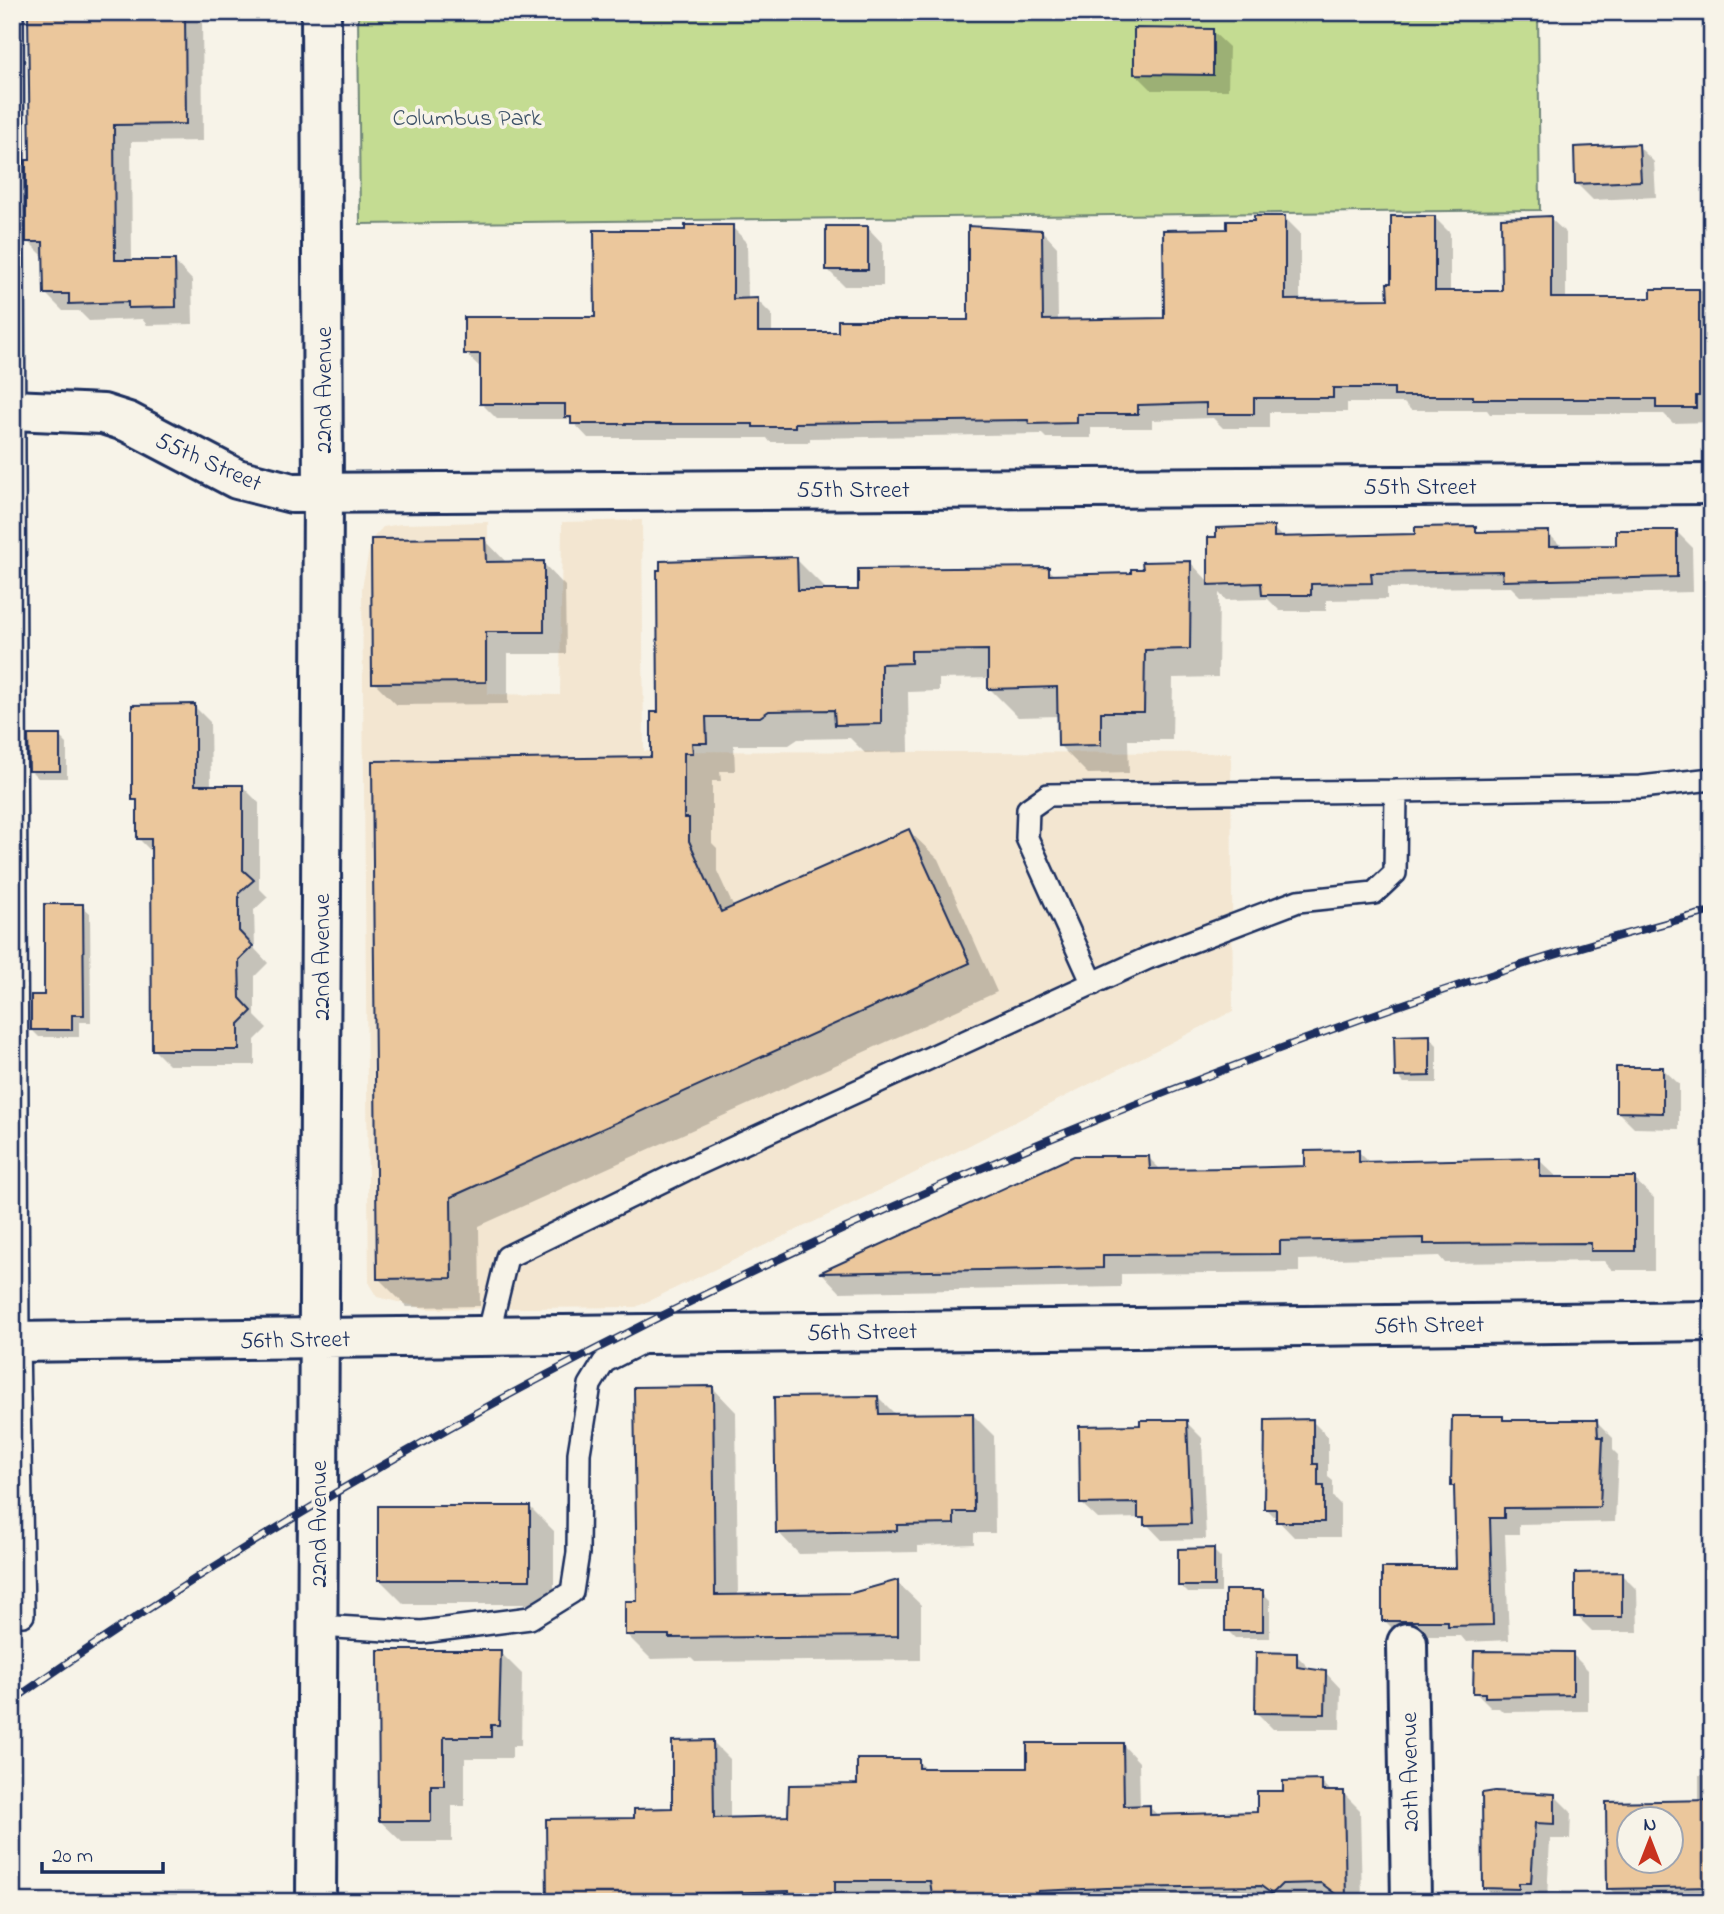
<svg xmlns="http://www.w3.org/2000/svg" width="1724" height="1914" viewBox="0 0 1724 1914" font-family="'Indie Flower',sans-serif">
  <rect width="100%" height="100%" fill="#f7f3e8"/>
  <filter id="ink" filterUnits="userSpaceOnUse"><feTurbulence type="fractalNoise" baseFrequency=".0143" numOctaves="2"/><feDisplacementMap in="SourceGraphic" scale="14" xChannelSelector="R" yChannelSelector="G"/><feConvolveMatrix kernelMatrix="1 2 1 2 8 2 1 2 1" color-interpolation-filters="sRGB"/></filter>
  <g filter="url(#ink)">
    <path fill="#f3e6d1" d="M642 520 644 751 1231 753 1233 1011 899 1181 636 1307 427 1309 377 1297 369 1284 362 588 371 540 383 527 401 524 488 522V694L560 695 562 522Z"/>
    <path fill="#c4dc92" stroke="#708678" stroke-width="2" d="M358 12H1538L1540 210 360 224Z"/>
    <path fill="#0003" fill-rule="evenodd" d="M29 12H202L203 141 131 142 132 262H175L192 280 193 324 147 325 142 319 89 321 79 311H63L46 294 45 258 28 241 32 161Z
      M1212 31 1229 47 1228 90H1152L1136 74Z
      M1638 146 1654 162 1656 197 1593 200 1577 184Z
      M1284 217 1300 233V302L1389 301 1393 285 1434 217 1450 233V293H1503L1550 218 1566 233V299H1653V291H1712L1711 422 1673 423 1664 414H1490L1487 410H1411L1404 403H1347V412H1269V428H1223L1213 418 1152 420V428H1091V438H1046L1042 434 810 438V442H770L767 438H588L570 419H497L482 404V369L466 354 597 319 687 231 732 227 747 242 748 300H757L772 315V333H840L970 321 1042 231 1057 247 1058 322 1166 320 1229 230Z
      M867 227 883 244V286H844L828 270Z
      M1273 528 1284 539 1417 535 1475 528 1481 534 1548 533 1563 548 1618 546 1676 531 1692 547 1693 592 1520 596 1511 587 1387 588V599L1326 600V611H1280L1268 599 1226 600 1219 593 1218 677 1173 678 1172 740H1128L1129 773 1088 774 1059 745V716L1018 717 990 689V678L939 679V691L908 692 909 752 865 753 850 738 798 739 789 745H734L735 771H720L721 781H712V843L717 848V871L734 908 909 831 938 859 997 992 479 1226 480 1306 407 1307 378 1278 653 759 660 714 796 559 825 588V592H860L1048 569 1056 576 1133 575 1191 563 1210 583Z
      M485 540 507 563H543L565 586 566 654H508V704L397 705 374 682Z
      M194 706 210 722 211 787 242 786 259 803V888L268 897 254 910 255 949 268 963 255 976V1016L267 1028 255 1040V1065H169L153 1049 152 852 139 839V805L134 799Z
      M59 736 67 744V778H38L30 770Z
      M82 906 90 913 91 1022H79V1037H39L31 1029Z
      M1429 1037 1437 1045V1083H1404L1397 1076Z
      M1662 1068 1679 1084V1129L1634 1128 1618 1112Z
      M1359 1152 1370 1163 1539 1160 1559 1179H1634L1654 1198V1270H1612L1604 1261 1445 1263 1439 1256 1299 1260V1272L1121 1274V1287L840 1292 822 1273 1075 1158H1149L1162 1171 1307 1168Z
      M712 1387 736 1412 738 1596 853 1595 897 1582 921 1605V1660L695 1662 691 1658 651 1659 627 1635Z
      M878 1397 896 1415H973L994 1436 995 1533H974V1544L918 1546V1552L799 1554 778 1532Z
      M1502 1417 1507 1422H1597L1613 1438V1450L1618 1455 1615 1522 1519 1524V1534H1505L1509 1640 1466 1642 1461 1636H1400L1384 1620 1458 1569Z
      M1312 1421 1328 1437V1477L1333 1481V1497L1340 1504V1537H1294L1266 1508Z
      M1186 1422 1202 1438 1206 1539 1162 1540 1141 1518 1098 1519 1081 1503 1080 1427Z
      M530 1507 554 1531V1604H404L379 1579Z
      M1213 1550 1221 1558V1593H1188L1180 1585Z
      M1621 1574 1637 1590 1638 1632H1593L1577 1616Z
      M1262 1592 1270 1600V1638H1235L1227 1630Z
      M500 1652 522 1674 521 1746H512V1758H465V1806H452V1842H402L380 1821Z
      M1572 1654 1588 1670V1711L1503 1712 1499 1708H1491L1475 1692Z
      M1296 1655 1312 1671 1325 1672 1341 1689 1340 1729H1273L1257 1713Z
      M713 1742 730 1759V1819L789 1818 918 1761 927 1770H1029L1123 1745 1139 1762 1140 1807H1149L1159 1816 1259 1814 1285 1793 1322 1782 1333 1793H1343L1360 1810 1362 1902H936L934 1897H851V1902H551L636 1819 674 1810Z
      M1699 1775H1712V1902H1623L1609 1888 1607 1803 1699 1802ZM1630 1820H1672V1862H1630Z
      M1555 1796 1571 1812 1570 1839H1550L1547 1898H1534V1902H1499L1485 1887Z
      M12 1854 19 1861 21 1902H12Z"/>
    <path fill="#ebc79c" stroke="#1b2f5e" stroke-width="2" fill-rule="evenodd" d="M28 12H185L186 124 114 125 115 260H175L176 307 128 308V302L69 304V294H44L43 242H26V160H30Z
      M1134 28 1213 29V75L1134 74Z
      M1639 144 1641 181 1575 184 1574 147Z
      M1254 216H1285V300L1388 299 1387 283H1391V216H1435V291H1502L1501 218 1551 216V298H1651V289H1699V396H1696V408H1656V399H1473V396H1394V388H1333V398H1254V414H1206V403L1138 405V414H1077V423L1029 424 1028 420 795 423V427H753V424H571V417H565V404H480V354H464V317H595L594 230H685V225H733V299L758 298V332H838V320H968V226L1042 230 1043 320 1164 318 1163 230 1227 229V221H1254Z
      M826 226H868V270H826Z
      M1274 526V537L1415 534V527L1476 526V532L1549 531V546L1616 545V530H1677V577L1503 581 1502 571 1371 573 1372 583 1311 584V595H1262L1261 583 1208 585V537H1216V528Z
      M485 538 486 562 544 561V632H486V682L372 683 371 539Z
      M797 557 798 590H858V569L1049 567V575L1131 573V569H1143L1142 562 1191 561 1190 649 1145 650 1144 712H1101V745L1058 746 1057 687 988 689V650L911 651V663L881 664V724L835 725 834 710 769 711 760 717H706L707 743H692L693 753H684V818H689V841L721 912 909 829 970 963 451 1197 452 1278 377 1279 372 761 651 757V712H658L657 570H660V561Z
      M195 704V785H243V870L254 880 239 893V931L253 946 239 960 240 998 252 1011 239 1024V1050H152L151 839H137V800H132V705Z
      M28 735H60V771H29Z
      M44 904H83L84 1015H72V1030H31V995H44Z
      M1430 1035V1076L1395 1077 1394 1036Z
      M1616 1067H1663V1113L1616 1112Z
      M1359 1150V1162L1540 1158V1177H1635V1251H1591V1243L1424 1244V1238L1280 1241V1254L1103 1255V1268L819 1273 1074 1156H1149L1150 1169 1236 1168 1305 1166V1151Z
      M713 1386 715 1595 852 1593 898 1580V1636L669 1638V1635H625V1601H637L634 1387Z
      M878 1396 879 1414 973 1413 974 1512H954V1524L897 1525V1531L776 1533 774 1397Z
      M1452 1416H1503V1420H1597L1598 1437H1603L1600 1507 1504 1508V1518H1490L1493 1625 1448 1626V1621H1382V1568H1456L1454 1486H1451Z
      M1313 1419V1464H1318V1486H1324V1522H1276V1509H1264L1265 1420Z
      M1140 1420H1187L1191 1524 1144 1525V1518H1138V1503L1080 1504 1079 1426 1140 1425Z
      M378 1506H530V1580H378Z
      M1214 1548V1586H1178V1549Z
      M1622 1572V1617H1575V1573Z
      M1225 1590H1263V1631H1225Z
      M378 1650H501L499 1725H491V1737H444V1785H431V1821H379Z
      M1474 1651 1573 1652V1695L1485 1697V1693H1473Z
      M1256 1652 1297 1653V1667L1326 1671 1325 1714 1255 1713Z
      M713 1740 714 1818 788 1816 789 1785 857 1784V1759H919V1768H1027V1743H1123L1124 1806 1150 1805V1815L1257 1812V1791H1283V1781L1322 1780V1791H1344L1346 1902 1321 1883 1282 1884 1272 1894 1261 1886 1106 1888 1038 1891V1897H972V1901H933L930 1881H835V1896L789 1897V1891L683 1894V1900L547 1902 546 1819 634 1818V1809L672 1808V1741Z
      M1495 1791 1555 1794V1824L1535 1823 1531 1883H1519V1889L1483 1888 1482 1793Z
      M1712 1800V1887L1607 1889 1606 1802ZM1629 1819H1671V1861H1629Z"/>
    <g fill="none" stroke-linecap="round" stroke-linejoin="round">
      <g stroke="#1b2f5e" stroke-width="26">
        <path id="lane" d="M1093 984 1027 838 1028 809 1048 795 1396 791
          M488 1336 507 1257 685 1170 1148 958 1298 901 1374 893 1395 873 1396 791 1641 787 1712 779
          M12 1615H23L18 1342 12 12
          M318 1626 422 1632 530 1618 572 1592 578 1553 579 1453 590 1385 604 1362 647 1340"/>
      </g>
      <g stroke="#1b2f5e" stroke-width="44">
        <path id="street" d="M12 410 103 414 128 422 237 479 292 493 1712 484
          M12 1342 320 1338
          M1407 1643 1411 1902"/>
      </g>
      <g stroke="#1b2f5e" stroke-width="44">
        <path id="secondary" d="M320 1338 1712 1321
          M316 1902 323 492 321 12"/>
      </g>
      <use href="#lane" stroke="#f7f3e8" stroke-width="21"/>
      <use href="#street" stroke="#f7f3e8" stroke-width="38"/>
      <use href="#secondary" stroke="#f7f3e8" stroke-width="38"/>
      <g stroke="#1b2f5e" stroke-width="8">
        <path id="rail" d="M12 1701C351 1463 711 1277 1094 1121 1295 1040 1501 964 1712 911"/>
      </g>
      <use href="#rail" stroke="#f7f3e8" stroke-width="5" stroke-dasharray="16" stroke-linecap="butt"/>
    </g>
  </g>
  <g text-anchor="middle" stroke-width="7" stroke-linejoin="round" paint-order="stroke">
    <g font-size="24" fill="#3d5268" stroke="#f7f3e8">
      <text x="467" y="125">Columbus Park</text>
    </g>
    <g font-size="24" fill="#1b2f5e" stroke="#f7f3e8">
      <text transform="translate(323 390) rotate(-90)" y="8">22nd Avenue</text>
      <text transform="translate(209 461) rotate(24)" y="8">55th Street</text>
      <text x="1420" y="494">55th Street</text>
      <text x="853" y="497">55th Street</text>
      <text transform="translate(321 957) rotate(-90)" y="8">22nd Avenue</text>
      <text transform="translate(1429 1324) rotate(-1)" y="8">56th Street</text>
      <text transform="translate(862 1331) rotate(-1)" y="8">56th Street</text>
      <text transform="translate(295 1339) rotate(-1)" y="8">56th Street</text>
      <text transform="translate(318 1524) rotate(-90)" y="8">22nd Avenue</text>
      <text transform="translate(1409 1772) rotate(-91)" y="8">20th Avenue</text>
    </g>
  </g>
  <rect width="1724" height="1914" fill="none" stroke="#f7f3e8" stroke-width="42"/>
  <rect x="21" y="21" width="1682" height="1872" fill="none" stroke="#1b2f5e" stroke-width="2.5" filter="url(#ink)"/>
  <g transform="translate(1650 1840)"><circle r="33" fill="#f7f3e8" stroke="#9fa5b1" stroke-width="2"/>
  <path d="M0-5L12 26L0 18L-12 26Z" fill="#c8321e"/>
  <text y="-10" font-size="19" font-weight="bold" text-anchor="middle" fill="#1b2f5e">N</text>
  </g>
  <path d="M42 1862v10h121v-10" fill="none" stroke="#1b2f5e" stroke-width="3.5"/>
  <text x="52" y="1862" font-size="21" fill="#1b2f5e" stroke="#f7f3e8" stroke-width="5" paint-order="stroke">20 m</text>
</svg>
